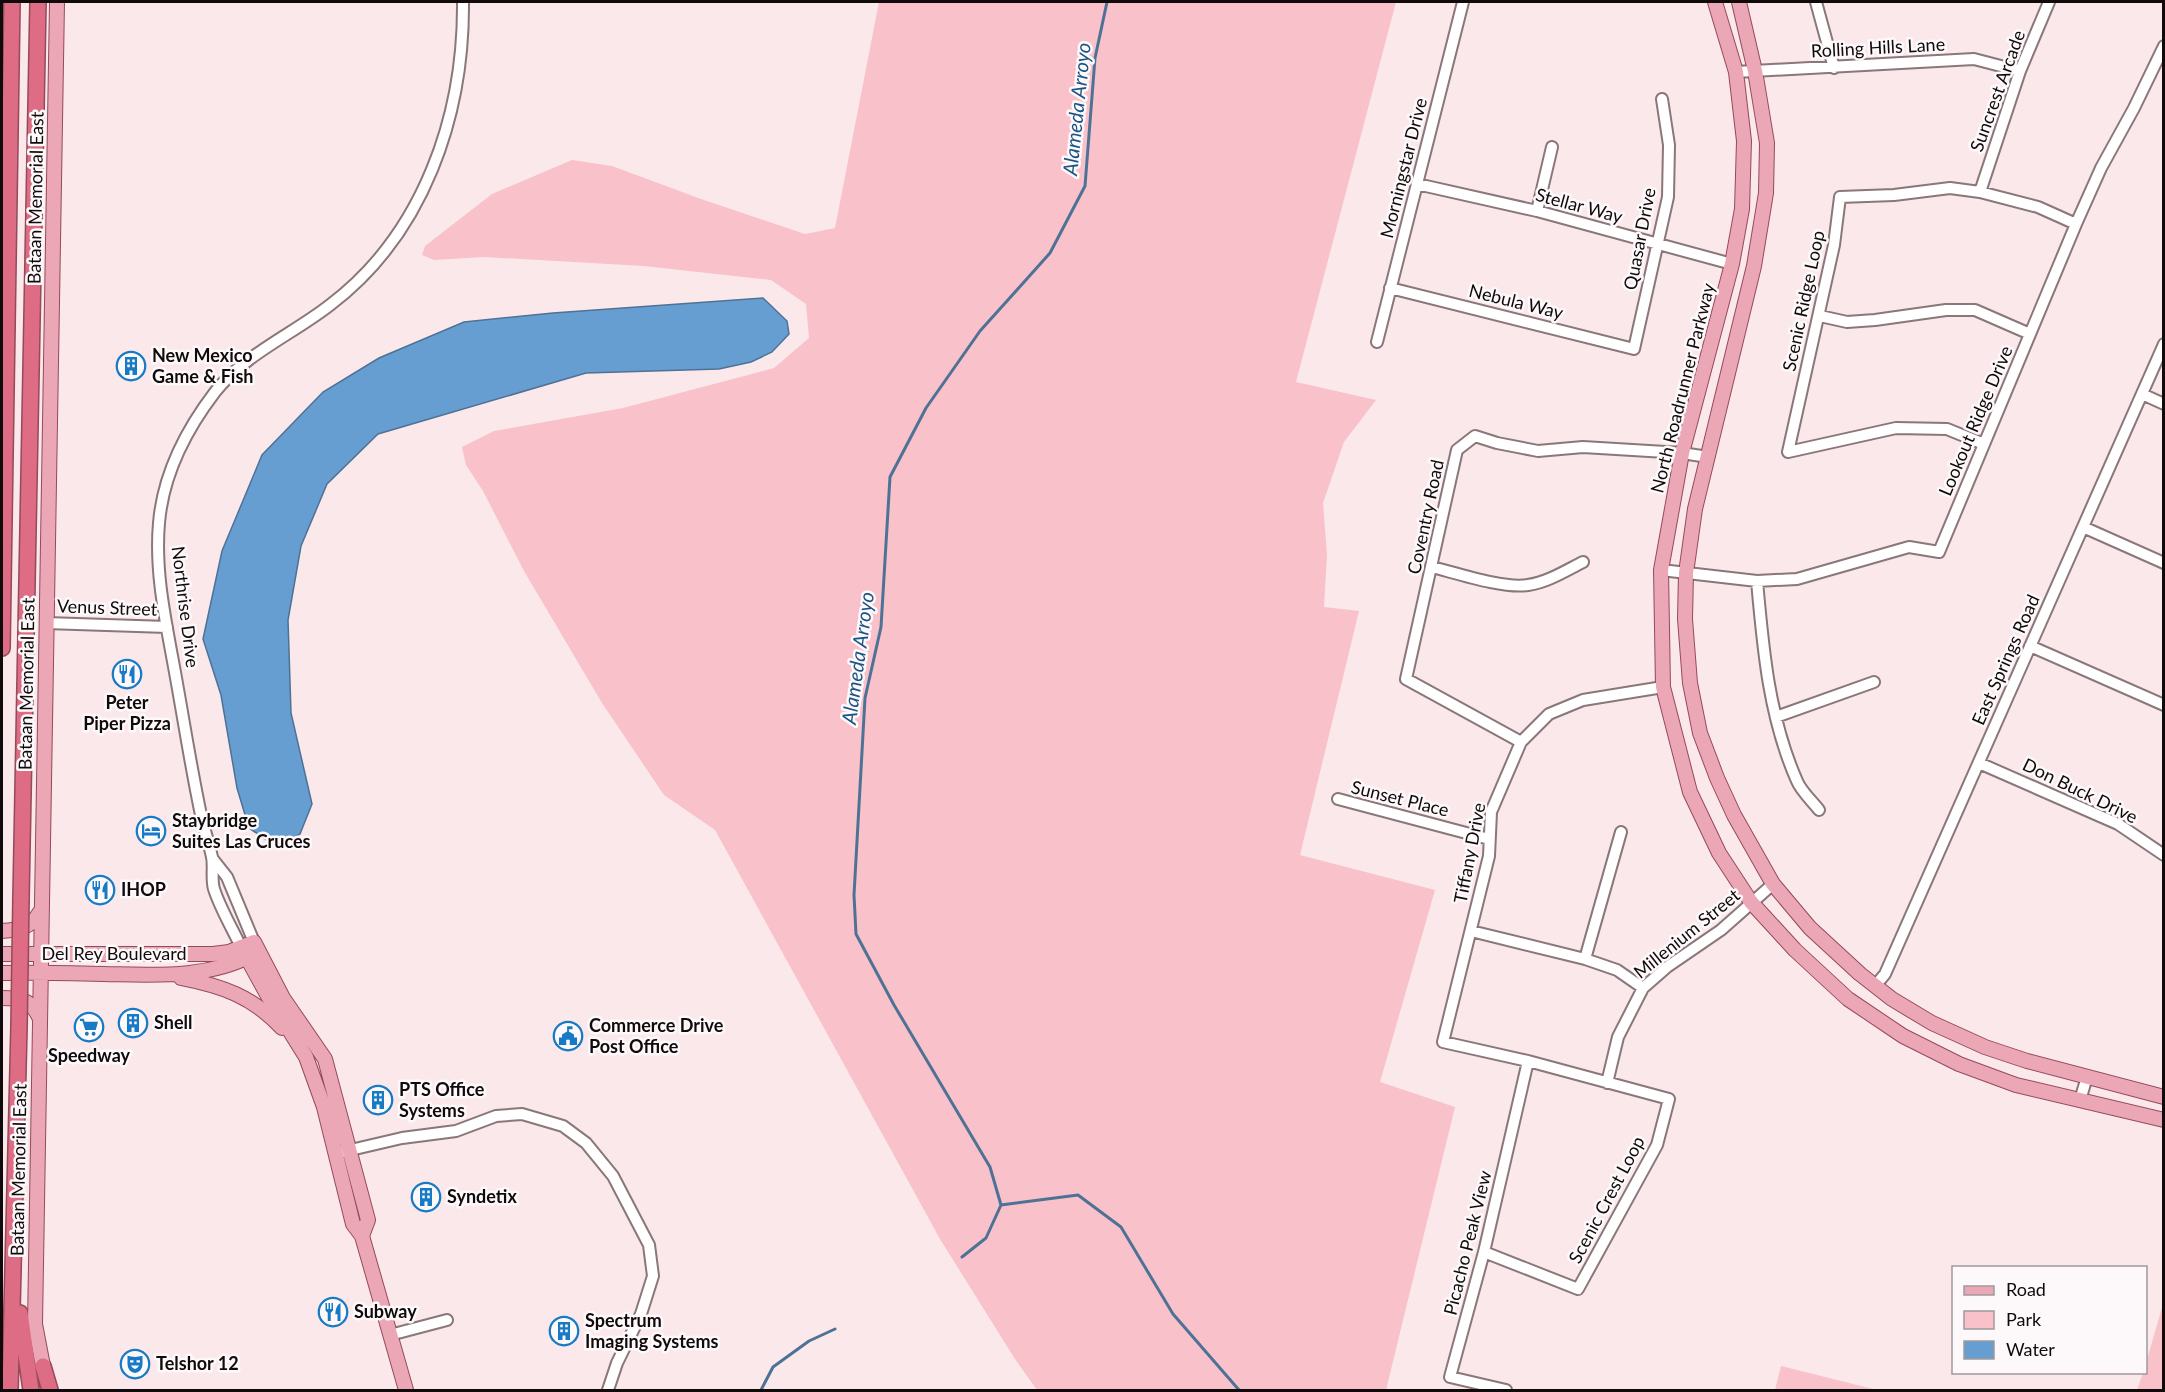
<svg xmlns="http://www.w3.org/2000/svg" width="2165" height="1392" viewBox="0 0 2165 1392" font-family="Lato,sans-serif">
  <rect width="100%" height="100%" fill="#fbe8ea"/>
  <path fill="#f9c1c9" d="M879 2H1396L1296 382 1376 400 1344 442 1323 503 1327 555 1324 607 1359 611 1300 855 1435 890 1380 1082 1455 1107 1386 1390H1037L1015 1359 940 1239 715 830 664 795 602 703 524 571 483 491 466 465 462 447 494 431 623 408 774 368 809 338 806 304 771 280 644 266 484 257 434 260 422 255 425 246 492 194 572 160 612 166 701 199 805 234 835 228Z
    M2163 1304V1390H2137L2143 1373 2146 1372V1363Z
    M1781 1366 1877 1390H1775Z"/>
  <path fill="#679ed1" stroke="#4d7296" stroke-width="1.5" d="M763 298 787 321 789 334 772 352 751 362 719 369 586 373 378 434 327 484 301 546 288 620 291 713 312 804 300 834 277 847 249 828 237 788 221 695 203 639 222 551 262 455 323 392 379 358 464 322 553 313Z"/>
  <g fill="none" stroke-linecap="round" stroke-linejoin="round">
    <path stroke="#4d7296" stroke-width="3" d="M1001 1205 1078 1195 1121 1227 1173 1314 1239 1390
      M962 1257 986 1238 1001 1205 990 1167 894 1005 856 934 854 895 865 698 881 627 890 477 926 408 980 331 1050 253 1085 186 1095 58 1107 2
      M761 1390 773 1367 809 1341 835 1329"/>
    <g stroke="#897779" stroke-width="14">
      <path id="minor" d="M1816 2 1834 68
        M1736 72 1974 59 2020 71
        M1417 184 1537 211 1732 264
        M1980 192 2020 71 2049 2
        M1537 211 1552 147
        M1390 288 1634 349 1668 197 1669 145 1662 99
        M1820 316 1847 322 1875 320 1946 310H1975L2030 334
        M1377 342 1463 2
        M2142 394 2164 404
        M1984 444 1947 429 1896 428 1788 452 1834 245 1840 197 1894 195 1950 188 1980 192 2038 207 2076 224
        M2083 527 2164 563
        M1432 567C1456 573 1504 589 1528 585 1548 582 1565 571 1583 562
        M1661 570 1757 581 1797 579 1909 547 1939 552 2076 224 2101 168 2134 108 2164 46
        M1757 581C1763 649 1769 718 1797 781 1801 791 1812 801 1819 810
        M46 623 167 627
        M2030 646 2164 705
        M1776 717 1874 682
        M1521 742 1406 679 1457 450 1475 436 1497 443 1538 451 1583 447 1682 453 1708 457
        M1979 763 2118 824 2164 855
        M1338 799 1489 839
        M212 858 227 877 254 942
        M1471 931 1585 959 1617 970 1643 988
        M241 947C232 928 220 908 214 889 211 879 214 867 212 857 209 843 204 829 201 815 190 763 182 709 172 656 164 613 155 568 159 523 163 475 186 430 215 392 245 354 293 334 330 305 424 234 464 115 463 2
        M1585 959 1621 832
        M1875 986 1885 974 2164 344
        M1607 1083 1618 1037 1643 988 1667 967 1721 930 1773 884
        M2080 1100 2087 1077
        M342 1152 402 1138 456 1131 496 1116 522 1114 563 1126 586 1143 613 1176 649 1245 653 1276 641 1314 617 1363 608 1390
        M1484 1252 1578 1289 1657 1145 1669 1099 1528 1061 1443 1042 1489 856 1491 812 1521 742 1549 714 1583 700 1663 687
        M390 1335 447 1320
        M1506 1390 1450 1377 1484 1252 1528 1061"/>
    </g>
    <g stroke="#954a5a" stroke-width="16">
      <path id="major" d="M1715 2 1736 72 1744 141 1742 209 1732 264 1682 453 1661 570 1663 687 1690 792 1719 853 1751 902 1795 950 1848 999 1903 1036 1959 1064 2016 1085 2164 1120
        M1739 2 1755 71 1767 143 1766 193 1754 266 1695 509 1686 573 1685 619 1690 683 1700 733 1717 778 1734 815 1773 884 1810 928 1860 974 1892 999 1932 1023 1985 1047 2027 1061 2164 1097
        M2 931C18 930 31 928 40 912
        M241 947 268 996 306 1057 324 1107 353 1224 362 1236 406 1390
        M2 954H213L229 952 254 942 283 998 325 1059 368 1220 362 1236
        M2 973C36 972 70 973 104 974 155 975 208 979 254 954
        M181 978C222 986 252 996 282 1028
        M2 998C19 998 31 999 39 1017
        M43 1366 35 1324 57 2"/>
    </g>
    <g stroke="#954a5a" stroke-width="18">
      <path id="highway" d="M2 648 12 2
        M21 898 38 2
        M20 1313 31 1390
        M43 1366 50 1390
        M10 1390 19 1027"/>
    </g>
    <use href="#minor" stroke="#fff" stroke-width="10"/>
    <use href="#major" stroke="#eba7b5" stroke-width="14"/>
    <use href="#highway" stroke="#dd6c84" stroke-width="15"/>
    <g stroke="#954a5a" stroke-width="18" stroke-linecap="butt">
      <path id="highway-bridge" d="M19 1027 21 898"/>
    </g>
    <use href="#highway-bridge" stroke="#dd6c84" stroke-width="15"/>
  </g>
  <defs>
    <g id="building-ring" transform="scale(1.5)"><circle r="9.5" fill="#fdf9fa" stroke="#167ac5" stroke-width="1.5"/><path d="M-4-6H4V6H1V3H-1V6H-4ZM-2.5-4.3h1.7v1.8h-1.7ZM.8-4.3h1.7v1.8H.8ZM-2.5-1h1.7V.8h-1.7ZM.8-1h1.7V.8H.8Z" fill="#167ac5"/></g>
    <g id="restaurant-ring" transform="scale(1.5)"><circle r="9.5" fill="#fdf9fa" stroke="#167ac5" stroke-width="1.5"/><path d="M-5-6h1v4h1v-4h1v4h1v-4h1v5L-1.5 .5V6h-2V.5L-5-1ZM5-6V6H3V1.5H1.5Q1.5-4 5-6Z" fill="#167ac5"/></g>
    <g id="hotel-ring" transform="scale(1.5)"><circle r="9.5" fill="#fdf9fa" stroke="#167ac5" stroke-width="1.5"/><path d="M-6-4.5h1.5V1H6V5H4.5V3h-9V5H-6ZM-4 0a1.8 1.8 0 1 1 3.6 0ZM.5 0V-2.5h3Q6-2.5 6 0Z" fill="#167ac5"/></g>
    <g id="supermarket-ring" transform="scale(1.5)"><circle r="9.5" fill="#fdf9fa" stroke="#167ac5" stroke-width="1.5"/><path d="M-6-5.5h2.5l.6 2H6L4.5 2H-2.5L-4.4-4H-6ZM-1.5 3.2a1.3 1.3 0 1 0 .1 0ZM3 3.2a1.3 1.3 0 1 0 .1 0Z" fill="#167ac5"/></g>
    <g id="civic-ring" transform="scale(1.5)"><circle r="9.5" fill="#fdf9fa" stroke="#167ac5" stroke-width="1.5"/><path d="M-.6-6.5H3V-4.5H.6V-3L4-1V1h2V6H-6V1h2V-1L-.6-3ZM-1.2 2.5V6h2.4V2.5Z" fill="#167ac5"/></g>
    <g id="theatre-ring" transform="scale(1.5)"><circle r="9.5" fill="#fdf9fa" stroke="#167ac5" stroke-width="1.5"/><path d="M-5-5.5Q0-4 5-5.5V0Q5 5 0 6Q-5 5-5 0ZM-3.3-2.5H-1v1.5H-3.3ZM1-2.5H3.3v1.5H1ZM-2.8 1Q0 5.5 2.8 1Z" fill="#167ac5"/></g>
  </defs>
  <g fill-rule="evenodd">
    <use href="#building-ring" x="131" y="366"/>
    <use href="#restaurant-ring" x="127" y="674"/>
    <use href="#hotel-ring" x="151" y="831"/>
    <use href="#restaurant-ring" x="100" y="890"/>
    <use href="#building-ring" x="133" y="1023"/>
    <use href="#supermarket-ring" x="89" y="1027"/>
    <use href="#civic-ring" x="568" y="1036"/>
    <use href="#building-ring" x="378" y="1100"/>
    <use href="#building-ring" x="426" y="1197"/>
    <use href="#restaurant-ring" x="333" y="1312"/>
    <use href="#building-ring" x="564" y="1331"/>
    <use href="#theatre-ring" x="135" y="1364"/>
  </g>
  <g text-anchor="middle" stroke-width="5" stroke-linejoin="round" paint-order="stroke">
    <g font-size="18" fill="#100a0b" stroke="#fdf9fa">
      <text transform="translate(1878 48) rotate(-3)" y="6">Rolling Hills Lane</text>
      <text transform="translate(1998 91) rotate(-70)" y="6">Suncrest Arcade</text>
      <text transform="translate(1404 168) rotate(-76)" y="6">Morningstar Drive</text>
      <text transform="translate(36 198) rotate(-89)" y="6">Bataan Memorial East</text>
      <text transform="translate(1579 206) rotate(15)" y="6">Stellar Way</text>
      <text transform="translate(1640 239) rotate(-79)" y="6">Quasar Drive</text>
      <text transform="translate(1804 301) rotate(-78)" y="6">Scenic Ridge Loop</text>
      <text transform="translate(1516 302) rotate(14)" y="6">Nebula Way</text>
      <text transform="translate(1683 388) rotate(-76)" y="6">North Roadrunner Parkway</text>
      <text transform="translate(1976 421) rotate(-67)" y="6">Lookout Ridge Drive</text>
      <text transform="translate(1426 517) rotate(-78)" y="6">Coventry Road</text>
      <text transform="translate(185 607) rotate(83)" y="6">Northrise Drive</text>
      <text transform="translate(107 608) rotate(2)" y="6">Venus Street</text>
      <text transform="translate(2006 660) rotate(-66)" y="6">East Springs Road</text>
      <text transform="translate(27 684) rotate(-89)" y="6">Bataan Memorial East</text>
      <text transform="translate(2080 791) rotate(26)" y="6">Don Buck Drive</text>
      <text transform="translate(1400 799) rotate(14)" y="6">Sunset Place</text>
      <text transform="translate(1470 853) rotate(-79)" y="6">Tiffany Drive</text>
      <text transform="translate(1687 934) rotate(-39)" y="6">Millenium Street</text>
      <text x="114" y="960">Del Rey Boulevard</text>
      <text transform="translate(19 1170) rotate(-89)" y="6">Bataan Memorial East</text>
      <text transform="translate(1607 1200) rotate(-62)" y="6">Scenic Crest Loop</text>
      <text transform="translate(1468 1243) rotate(-76)" y="6">Picacho Peak View</text>
    </g>
    <g font-size="18" font-weight="bold" fill="#100a0b" stroke="#fdf9fa" text-anchor="start">
      <text x="152" y="362">New Mexico<tspan x="152" dy="21">Game &amp; Fish</tspan></text>
      <text x="127" y="709" text-anchor="middle">Peter<tspan x="127" dy="21">Piper Pizza</tspan></text>
      <text x="172" y="827">Staybridge<tspan x="172" dy="21">Suites Las Cruces</tspan></text>
      <text x="121" y="896">IHOP</text>
      <text x="154" y="1029">Shell</text>
      <text x="589" y="1032">Commerce Drive<tspan x="589" dy="21">Post Office</tspan></text>
      <text x="89" y="1062" text-anchor="middle">Speedway</text>
      <text x="399" y="1096">PTS Office<tspan x="399" dy="21">Systems</tspan></text>
      <text x="447" y="1203">Syndetix</text>
      <text x="354" y="1318">Subway</text>
      <text x="585" y="1327">Spectrum<tspan x="585" dy="21">Imaging Systems</tspan></text>
      <text x="156" y="1370">Telshor 12</text>
    </g>
    <g font-size="20" font-style="italic" fill="#195485" stroke="#fdf9fa">
      <text transform="translate(1077 109) rotate(-84)" y="7">Alameda Arroyo</text>
      <text transform="translate(858 658) rotate(-82)" y="7">Alameda Arroyo</text>
    </g>
  </g>
  <rect width="2165" height="1392" fill="none" stroke="#100a0b" stroke-width="6"/>
  <rect x="1952" y="1266" width="195" height="108" fill="#fdf9fa" stroke="#9e999a" stroke-width="1.5"/>
  <rect x="1964" y="1286" width="30" height="9" fill="#eba7b5" stroke="#9e999a" stroke-width="1.5"/>
  <text x="2006" y="1296" font-size="18" fill="#100a0b">Road</text>
  <rect x="1964" y="1311" width="30" height="18" fill="#f9c1c9" stroke="#9e999a" stroke-width="1.5"/>
  <text x="2006" y="1326" font-size="18" fill="#100a0b">Park</text>
  <rect x="1964" y="1341" width="30" height="18" fill="#679ed1" stroke="#9e999a" stroke-width="1.5"/>
  <text x="2006" y="1356" font-size="18" fill="#100a0b">Water</text>
</svg>
